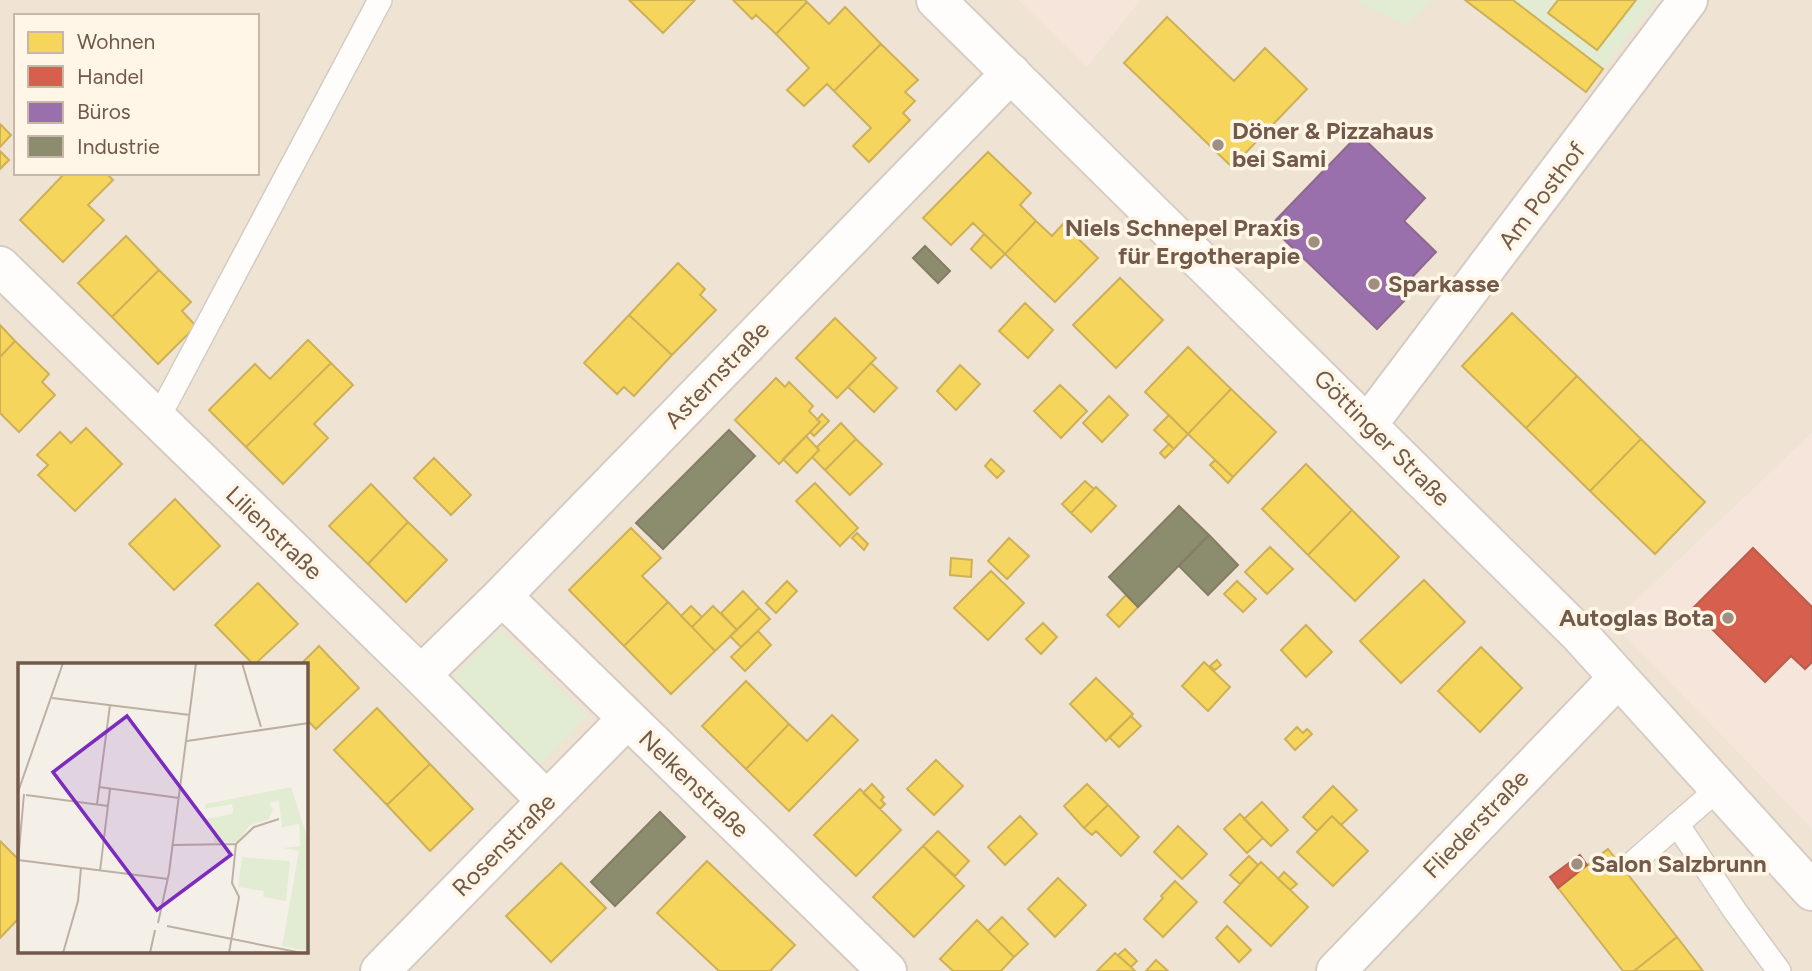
<svg xmlns="http://www.w3.org/2000/svg" width="1812" height="971" viewBox="0 0 1812 971" font-family="Figtree,sans-serif">
  <rect width="100%" height="100%" fill="#f5f0e7"/>
  <path fill="#efe3d4" fill-rule="evenodd" d="M0 0H1019L1087 66 1140 0H1812V433L1613 623 1812 828V971H0ZM16 16H257V173H16ZM19 665H306V952H19Z"/>
  <path fill="#f5e5da" d="M1019 0H1140L1087 67Z
    M1812 433V828L1612 623Z"/>
  <path fill="#e1ecd2" d="M1354 0H1433L1406 26Z
    M1513 0H1656L1603 69Z
    M500 630 587 716 540 764 453 678Z"/>
  <path fill="#f6d55c" stroke="#ceb056" stroke-width="2" d="M629 0H695L663 33Z
    M733 0H805L807 2 776 34 756 15 752 19Z
    M1465 0H1513L1603 69 1586 92Z
    M1558 0H1636L1597 50 1548 13Z
    M807 2 829 24 845 7 881 44 834 91 827 84 804 106 787 90 809 68 776 34Z
    M1167 17 1234 81 1265 48 1307 89 1232 167 1124 63Z
    M881 44 918 80 905 92 915 101 903 113 910 120 869 162 853 146 871 128 834 91Z
    M0 124 11 135 0 147Z
    M0 151 9 160 0 169Z
    M988 152 1031 193 1020 205 1036 221 1005 254 973 223 951 245 923 218Z
    M65 173H106L113 180 88 205 104 220 63 262 20 220Z
    M1036 221 1052 236 1063 224 1098 258 1055 302 1005 254Z
    M984 234 1005 254 991 268 971 249Z
    M126 236 159 270 112 317 78 283Z
    M678 263 705 289 700 295 716 310 672 355 629 315Z
    M159 270 191 302 182 311 196 326 158 364 112 317Z
    M1120 278 1163 320 1116 368 1073 325Z
    M1025 303 1053 330 1028 358 999 331Z
    M1512 313 1577 376 1526 428 1462 366Z
    M629 315 672 355 634 396 624 387 617 394 584 363Z
    M835 318 876 358 837 398 796 358Z
    M0 325 15 341 0 357Z
    M308 340 331 363 246 447 209 410 255 364 270 379Z
    M15 341 49 374 42 382 55 395 19 432 0 413V357Z
    M1188 347 1231 389 1188 434 1145 392Z
    M331 363 353 385 314 424 328 438 283 484 246 447Z
    M871 363 897 388 874 412 848 387Z
    M960 365 980 384 956 410 937 391Z
    M1577 376 1641 439 1590 491 1526 428Z
    M776 378 785 387 789 382 813 406 809 411 820 422 779 464 735 420Z
    M1060 385 1087 411 1061 438 1034 411Z
    M1231 389 1276 432 1233 477 1188 434Z
    M1109 396 1128 415 1102 442 1083 423Z
    M822 414 829 421 814 436 810 432 820 422 817 420Z
    M1169 415 1188 434 1174 449 1154 430Z
    M841 423 856 439 825 470 812 457 819 450 817 447Z
    M86 428 122 464 75 511 38 475 48 465 37 455 60 432 71 443Z
    M806 436 819 450 797 473 783 459Z
    M856 439 882 464 850 495 825 470Z
    M1641 439 1705 502 1655 554 1590 491Z
    M1169 444 1174 449 1165 458 1160 453Z
    M434 458 471 495 451 515 414 478Z
    M991 459 1004 471 997 478 985 466Z
    M1215 460 1233 477 1228 483 1210 465Z
    M1306 464 1352 510 1308 555 1262 509Z
    M1085 481 1094 489 1071 513 1062 504Z
    M815 483 858 528 840 546 796 501Z
    M371 484 408 522 368 564 329 526Z
    M1096 487 1116 506 1091 532 1071 513Z
    M175 499 220 546 174 590 129 544Z
    M1352 510 1399 557 1355 601 1308 555Z
    M408 522 447 560 406 602 368 564Z
    M631 528 661 558 642 576 668 602 624 646 569 590Z
    M857 533 868 544 864 550 852 538Z
    M1009 538 1029 556 1007 579 988 561Z
    M1270 547 1293 569 1267 594 1245 572Z
    M951 558 972 560 971 577 950 575Z
    M991 571 1024 603 988 640 954 608Z
    M1424 580 1465 622 1401 683 1360 641Z
    M787 581 797 591 776 613 766 603Z
    M1237 581 1256 599 1243 612 1224 594Z
    M258 583 298 624 254 665 215 625Z
    M743 591 759 608 737 630 721 613Z
    M1126 595 1138 607 1119 627 1107 615Z
    M668 602 715 651 671 694 624 646Z
    M691 606 702 617 692 627 681 616Z
    M713 606 737 630 715 651 692 627Z
    M759 608 770 619 741 647 730 636Z
    M1043 623 1057 637 1041 654 1026 639Z
    M1306 625 1332 652 1306 677 1281 650Z
    M758 631 771 645 745 671 731 657Z
    M319 646 359 688 316 729 306 719V665H300Z
    M1481 647 1522 688 1480 732 1438 691Z
    M1217 660 1221 665 1215 670 1210 666Z
    M1204 662 1230 687 1208 711 1182 686Z
    M1096 678 1133 714 1106 741 1070 704Z
    M746 681 789 724 746 769 702 726Z
    M377 708 430 764 387 805 334 750Z
    M832 715 858 740 789 811 746 769 789 724 807 741Z
    M1131 716 1141 726 1119 747 1109 737Z
    M1297 727 1303 733 1307 729 1312 734 1295 750 1285 739Z
    M936 760 963 786 934 815 907 789Z
    M430 764 473 809 430 851 387 805Z
    M872 784 884 797 881 800 885 804 880 809 863 793Z
    M1087 784 1108 805 1084 828 1064 806Z
    M1333 786 1357 810 1341 825 1332 816 1317 831 1303 817Z
    M860 789 901 830 856 876 814 835Z
    M1262 802 1288 830 1271 846 1244 819Z
    M1108 805 1139 837 1121 856 1096 831 1092 835 1084 828Z
    M1240 814 1263 838 1247 853 1224 829Z
    M1020 816 1037 834 1005 865 988 847Z
    M1332 816 1368 851 1333 886 1297 852Z
    M1178 826 1207 854 1182 879 1154 852Z
    M938 831 969 861 955 876 923 846Z
    M0 841 19 860V918L0 938Z
    M923 846 964 886 914 937 873 897Z
    M1608 849 1677 937 1634 971H1623L1558 888Z
    M1249 856 1258 865 1240 884 1230 875Z
    M707 861 795 945 770 971H719L657 913Z
    M1261 862 1308 907 1271 946 1224 902Z
    M561 863 606 908 551 962 506 916Z
    M1284 872 1297 884 1290 890 1278 879Z
    M1058 878 1086 905 1055 937 1028 909Z
    M1175 881 1197 902 1163 937 1144 919 1163 898 1161 896Z
    M1002 917 1028 944 1014 957 988 931Z
    M977 920 1014 957 1001 971H953L940 959Z
    M1227 926 1251 950 1239 962 1216 938Z
    M1677 937 1703 971H1634Z
    M1125 949 1137 961 1131 967 1118 955Z
    M1115 953 1131 967 1135 971H1097Z
    M1156 960 1168 971H1146Z"/>
  <path fill="#d6604d" stroke="#b85e4c" stroke-width="2" d="M1753 548 1812 607V662L1805 669 1791 656 1765 682 1692 609Z
    M1580 855 1587 865 1558 888 1550 877Z"/>
  <path fill="#9970ab" stroke="#8d698e" stroke-width="2" d="M1359 134 1425 198 1404 221 1436 252 1396 294 1404 301 1377 329 1270 226Z"/>
  <path fill="#8c8c6e" stroke="#847d63" stroke-width="2" d="M925 246 950 271 938 283 913 258Z
    M729 430 755 456 663 549 636 523Z
    M1179 506 1209 535 1138 607 1109 577Z
    M1209 535 1238 565 1208 595 1179 566Z
    M660 812 685 837 615 906 591 882Z"/>
  <g fill="none" stroke-linecap="round" stroke-linejoin="round">
    <g stroke="#d4cbc2" stroke-width="26">
      <path id="lane" d="M157 420 380 0
        M1677 824 1735 911 1779 971
        M1635 861 1719 788"/>
    </g>
    <g stroke="#d4cbc2" stroke-width="42">
      <path id="street" d="M0 266 421 675 547 801
        M1368 424 1688 0
        M502 596 887 971
        M421 675 502 596 1011 73
        M380 971 627 719
        M1336 971 1617 679"/>
    </g>
    <g stroke="#d6cdc4" stroke-width="42">
      <path id="secondary" d="M936 0 1579 634 1812 891"/>
    </g>
    <use href="#lane" stroke="#fefdfb" stroke-width="23"/>
    <use href="#street" stroke="#fefdfb" stroke-width="38"/>
    <use href="#secondary" stroke="#fefdfb" stroke-width="38"/>
  </g>
  <g fill="#a08e80" stroke="#fff6e7" stroke-width="2.5">
    <circle cx="1218" cy="145" r="7"/>
    <circle cx="1314" cy="242" r="7"/>
    <circle cx="1374" cy="284" r="7"/>
    <circle cx="1728" cy="618" r="7"/>
    <circle cx="1577" cy="864" r="7"/>
  </g>
  <g text-anchor="middle" stroke-width="7" stroke-linejoin="round" paint-order="stroke">
    <g font-size="24" font-weight="bold" fill="#725949" stroke="#fff6e7" text-anchor="start">
      <text x="1232" y="139">Döner &amp; Pizzahaus<tspan x="1232" dy="28">bei Sami</tspan></text>
      <text x="1300" y="236" text-anchor="end">Niels Schnepel Praxis<tspan x="1300" dy="28">für Ergotherapie</tspan></text>
      <text x="1388" y="292">Sparkasse</text>
      <text x="1714" y="626" text-anchor="end">Autoglas Bota</text>
      <text x="1591" y="872">Salon Salzbrunn</text>
    </g>
    <g font-size="24" fill="#725949" stroke="#fff6e7">
      <text transform="translate(1542 196) rotate(-53)" y="8">Am Posthof</text>
      <text transform="translate(717 375) rotate(-46)" y="8">Asternstraße</text>
      <text transform="translate(1382 438) rotate(45)" y="8">Göttinger Straße</text>
      <text transform="translate(274 533) rotate(44)" y="8">Lilienstraße</text>
      <text transform="translate(694 784) rotate(44)" y="8">Nelkenstraße</text>
      <text transform="translate(1476 824) rotate(-46)" y="8">Fliederstraße</text>
      <text transform="translate(504 845) rotate(-45)" y="8">Rosenstraße</text>
    </g>
  </g>
  <g transform="translate(18 663)">
    <rect width="290" height="290" fill="#f5f0e7"/>
    <path d="M273 124 290 177V288L264 283 281 188 265 185 282 183 281 161 264 164 261 138 251 140 255 146 251 156 232 162 220 179 196 180V164L188 162 186 156 214 151 215 147 214 141 186 146 188 141ZM224 194 272 198 268 238 245 234 246 228 220 224Z" fill="#e1ecd2"/>
    <path fill="none" stroke="#bdafa3" stroke-width="2" d="M224 0 243 64M34 35 172 52M169 78 291 60M81 124 161 135M0 129 45 0M8 132 90 143M79 141 92 42M155 182 218 181 236 164 261 156M0 197 150 216M0 198 6 131M82 208 92 126M140 260 151 210 178 0M149 263 284 290M45 290 60 238 63 205M132 290 137 267M211 290 221 234 214 220 218 181"/>
    <path fill="#7b2cbf" fill-opacity="0.15" stroke="#7b2cbf" stroke-width="3.5" d="M109 53 213 192 139 247 35 109Z"/>
    <rect width="290" height="290" fill="none" stroke="#725949" stroke-width="3.5"/>
  </g>
  <rect x="14" y="14" width="245" height="161" fill="#fff6e7" stroke="#c7b7a8" stroke-width="2"/>
  <rect x="28" y="32" width="35" height="21" fill="#f6d55c" stroke="#c7b7a8" stroke-width="2"/>
  <text x="77" y="49" font-size="21" fill="#725949">Wohnen</text>
  <rect x="28" y="66" width="35" height="21" fill="#d6604d" stroke="#c7b7a8" stroke-width="2"/>
  <text x="77" y="84" font-size="21" fill="#725949">Handel</text>
  <rect x="28" y="102" width="35" height="21" fill="#9970ab" stroke="#c7b7a8" stroke-width="2"/>
  <text x="77" y="119" font-size="21" fill="#725949">Büros</text>
  <rect x="28" y="136" width="35" height="21" fill="#8c8c6e" stroke="#c7b7a8" stroke-width="2"/>
  <text x="77" y="154" font-size="21" fill="#725949">Industrie</text>
</svg>
